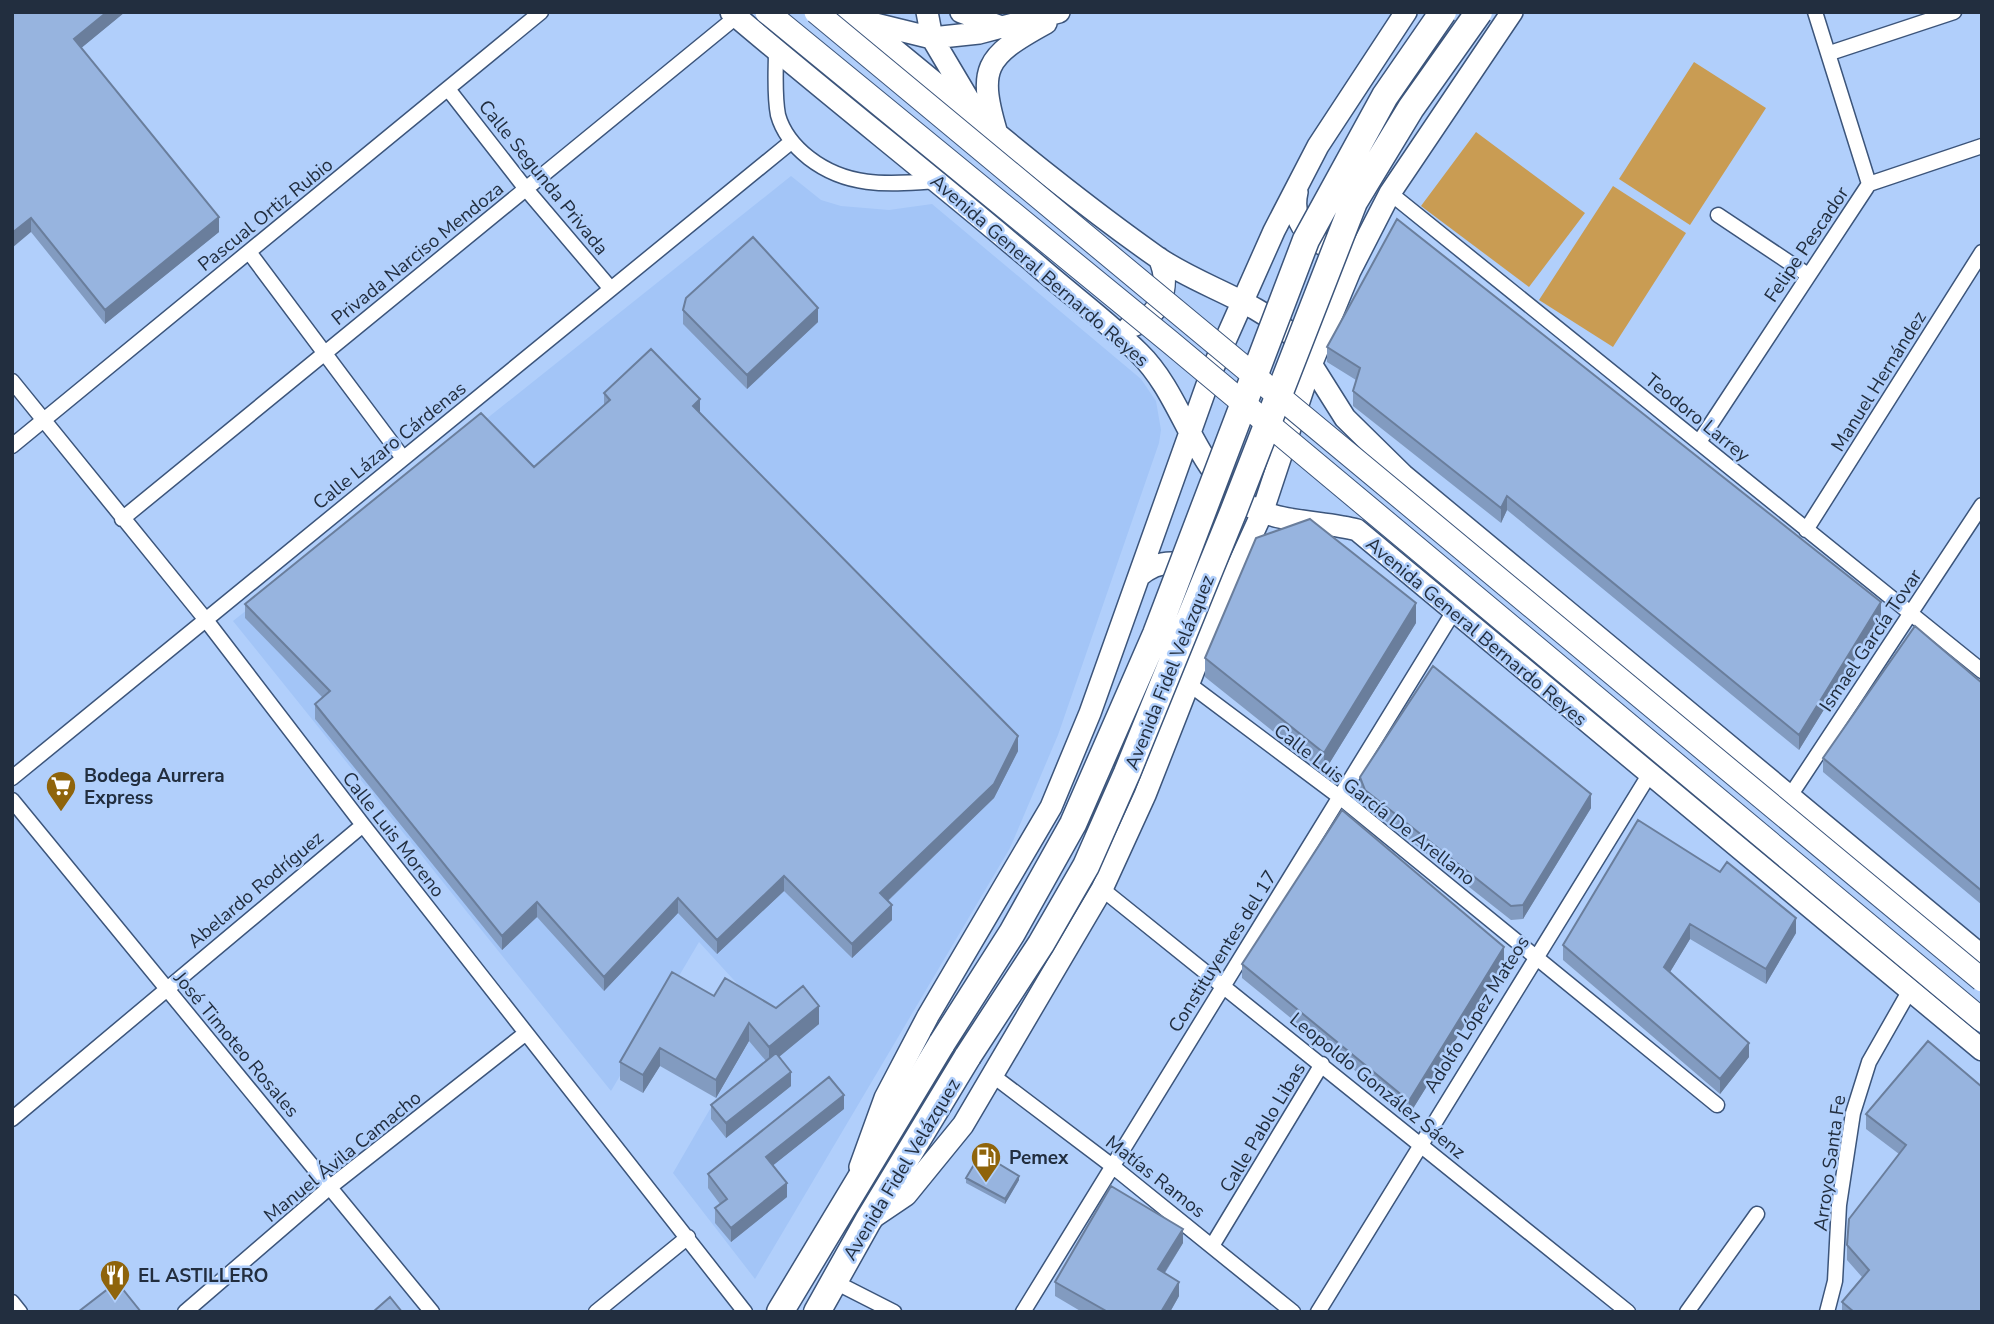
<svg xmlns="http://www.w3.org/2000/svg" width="1994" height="1324" viewBox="0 0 1994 1324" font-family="'Nunito Sans',sans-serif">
  <rect width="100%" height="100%" fill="#b1cffb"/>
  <path fill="#a3c5f7" d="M791 176 821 200 841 206 889 210 932 204 1141 379 1156 401 1161 430 1159 443 1058 735 1010 848 755 1279 673 1173 765 1014 699 942 611 1091 233 621Z"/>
  <path fill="#c99c53" d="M1694 62 1766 108 1690 225 1619 179Z
    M1476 132 1585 213 1529 287 1421 206Z
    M1613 186 1686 233 1613 347 1539 300Z"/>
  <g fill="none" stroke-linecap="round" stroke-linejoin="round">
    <g stroke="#3c557b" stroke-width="17">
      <path id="street" d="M1815 12 1869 184
        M776 49C776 71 774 94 778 115 783 133 795 147 809 158 849 189 891 184 939 181
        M1830 53 1954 12
        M448 89 526 189 611 289
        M1869 184 1982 146
        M1390 193 1982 671
        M1718 215 1808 275
        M249 252 403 458
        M12 381 206 620 363 825 745 1312
        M1699 442 1869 184
        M12 446 541 12
        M122 519 736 17
        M1806 530 1982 252
        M1189 684 1341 798 1717 1105
        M12 778 791 142
        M1790 796 1982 505
        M12 800 432 1312
        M1102 889 1628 1312
        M992 1075 1111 1165 1293 1312
        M12 1119 363 825
        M1212 1246 1322 1064
        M835 1282 894 1312
        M12 1302 20 1312
        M185 1312 330 1187 526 1033
        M596 1312 688 1237
        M1023 1312 1454 611
        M1318 1312 1649 775
        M1687 1312 1757 1214
        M1827 1312 1835 1281 1839 1205 1853 1113 1869 1062 1910 990"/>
    </g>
    <g stroke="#3c557b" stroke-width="24">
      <path id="secondary" d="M731 12C832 98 937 180 1038 266 1071 295 1108 322 1139 353 1183 396 1193 467 1245 503 1272 523 1324 521 1357 530L1982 1050
        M848 12C951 94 1049 181 1157 257 1200 287 1254 299 1294 337L1345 418 1403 475 1982 956
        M927 12 932 38 973 107
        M961 12 999 26
        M867 22 932 38 979 33 1059 12
        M998 137C977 68 984 57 1046 23
        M1297 192C1289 227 1319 252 1352 250
        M1129 327C1160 319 1172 286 1159 258
        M1139 576C1165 554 1197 561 1214 591
        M860 1167 885 1098 928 1016 1051 807 1090 713 1213 368 1274 231 1318 146 1406 12
        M872 1218 906 1195 963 1125 1102 889 1145 795 1216 614 1262 513 1311 365 1350 271 1390 193 1512 12"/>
    </g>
    <g stroke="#3c557b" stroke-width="29">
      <path id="highway" d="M780 1312 942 1043
        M817 1312 868 1221 968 1056"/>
    </g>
    <use href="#street" stroke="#fff" stroke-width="14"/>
    <use href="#secondary" stroke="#fff" stroke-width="21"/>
    <use href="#highway" stroke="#fff" stroke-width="26"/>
    <g stroke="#3c557b" stroke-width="25" stroke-linecap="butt">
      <path id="primary-bridge" d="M767 12 1170 342 1982 1020
        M816 12 1982 980"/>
    </g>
    <g stroke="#3c557b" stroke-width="29" stroke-linecap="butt">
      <path id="highway-bridge" d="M942 1043 1012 933 1073 824 1156 634 1306 240 1385 96 1443 12
        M968 1056 1041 944 1086 866 1127 773 1234 510 1354 202 1411 108 1479 12"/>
    </g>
    <use href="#primary-bridge" stroke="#fff" stroke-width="23"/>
    <use href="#highway-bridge" stroke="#fff" stroke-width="26"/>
  </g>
  <path fill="#829bc0" d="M12 12H125L81 48 219 232 105 324 31 232Z
    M683 310 818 322 747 389 683 324Z
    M1327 347 1881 617 1799 750 1507 510 1501 523 1353 406V391L1356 380 1327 362Z
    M604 393 700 413 1018 751 994 798 888 901 892 920 852 958 784 891 717 954 678 913 604 991 537 917 502 950 315 719V704L323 698 245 618V604L534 467 604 405Z
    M1416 623 1324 772 1205 677V658Z
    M1982 683V905L1823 772V758Z
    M1360 777 1591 808 1523 919 1511 920 1365 805 1360 792Z
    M1638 820 1796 933 1766 984 1690 939 1670 972 1749 1057 1720 1094 1563 960V945Z
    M1504 962 1409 1115 1242 978V964Z
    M714 996 776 1008 819 1024 779 1057 791 1086 726 1138 711 1119V1105L766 1061 749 1041 716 1098 660 1066 643 1093 620 1080V1062Z
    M1928 1041 1982 1312H1842V1302L1862 1277 1847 1260V1245L1899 1154 1866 1129V1114Z
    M844 1109 773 1165 787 1197 731 1242 715 1223V1208L720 1204 708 1188V1174Z
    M966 1178 1019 1180 1005 1204 966 1183Z
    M1183 1243 1165 1273 1179 1296 1170 1312H1082L1055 1296V1282Z"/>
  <path fill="#6a7e9c" d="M107 12H125L74 54V39Z
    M219 217V232L105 324V310Z
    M31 218V232L12 248V233Z
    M818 308V322L747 389V375Z
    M700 399V414L693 406Z
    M1507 496V510L1501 523V508Z
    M1881 602V617L1799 750V735Z
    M1416 603V623L1324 772V753Z
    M1018 736V751L994 798 880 908V893Z
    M1591 794V808L1523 919V905Z
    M784 876V891L717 954V940Z
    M678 898V913L604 991V977Z
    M537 902V917L502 950V936Z
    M892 905V920L852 958V944Z
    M1796 918V933L1766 984V969Z
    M1690 924V939L1664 982V967Z
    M1504 947V962L1409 1115V1101Z
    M819 1006V1024L769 1065V1047Z
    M749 1023V1041L716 1098V1080Z
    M1749 1043V1057L1720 1094V1079Z
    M660 1048V1066L643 1093V1075Z
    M791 1072V1086L726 1138V1123Z
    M844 1095V1109L766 1171V1157Z
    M1019 1176V1180L1005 1204V1199Z
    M787 1183V1197L731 1242V1228Z
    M1183 1229V1243L1158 1283V1269Z
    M1179 1282V1296L1170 1312H1161Z"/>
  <path fill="#97b4df" stroke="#6a7e9c" stroke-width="2" d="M12 12H107L74 39 219 217 105 310 31 218 12 233Z
    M1397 219 1881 602 1799 735 1507 496 1501 508 1353 391 1360 368 1327 347Z
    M753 237 818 308 747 375 683 310 686 298Z
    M651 349 700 399 693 406 1018 736 994 784 880 893 892 905 852 944 784 876 717 940 678 898 604 977 537 902 502 936 315 704 330 691 245 604 481 413 534 467 610 400 604 393Z
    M1310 519 1416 603 1324 753 1205 658 1256 538Z
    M1915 626 1982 683V891L1823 758Z
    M1433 666 1591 794 1523 905 1511 906 1365 790 1360 777Z
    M1342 810 1504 947 1409 1101 1242 964Z
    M1638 820 1720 872 1727 862 1796 918 1766 969 1690 924 1664 967 1749 1043 1720 1079 1563 945Z
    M672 972 714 996 725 978 776 1008 803 986 819 1006 769 1047 749 1023 716 1080 660 1048 643 1075 620 1062Z
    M1928 1041 1982 1087V1312H1854L1842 1302 1869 1270 1847 1245 1849 1219 1906 1145 1866 1114Z
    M776 1053 791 1072 726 1123 711 1105Z
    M829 1077 844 1095 766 1157 787 1183 731 1228 715 1208 727 1199 708 1174Z
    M981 1153 1019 1176 1005 1199 966 1178Z
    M1111 1186 1183 1229 1158 1269 1179 1282 1161 1312H1108L1055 1282Z
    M117 1282 141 1312H78Z
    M390 1297 402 1312H373Z"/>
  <defs>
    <g id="supermarket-pin" transform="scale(1.575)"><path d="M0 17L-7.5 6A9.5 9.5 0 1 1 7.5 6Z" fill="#8f640b" stroke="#b1cffb"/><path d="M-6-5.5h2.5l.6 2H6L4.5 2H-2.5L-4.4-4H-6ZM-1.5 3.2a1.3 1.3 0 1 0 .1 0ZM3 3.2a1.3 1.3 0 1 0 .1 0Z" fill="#fff"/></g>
    <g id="fuel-pin" transform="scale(1.575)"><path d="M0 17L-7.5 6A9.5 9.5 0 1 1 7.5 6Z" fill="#8f640b" stroke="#b1cffb"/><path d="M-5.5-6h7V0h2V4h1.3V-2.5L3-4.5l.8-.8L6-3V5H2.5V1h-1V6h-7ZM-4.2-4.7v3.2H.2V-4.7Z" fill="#fff"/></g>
    <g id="restaurant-pin" transform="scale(1.575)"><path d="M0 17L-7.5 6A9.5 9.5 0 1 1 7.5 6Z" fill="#8f640b" stroke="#b1cffb"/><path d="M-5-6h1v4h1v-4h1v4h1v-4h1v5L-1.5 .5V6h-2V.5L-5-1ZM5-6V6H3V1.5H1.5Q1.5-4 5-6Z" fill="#fff"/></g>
  </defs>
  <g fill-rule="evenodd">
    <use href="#supermarket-pin" x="61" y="786"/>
    <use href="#fuel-pin" x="986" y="1157"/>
    <use href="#restaurant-pin" x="115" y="1275"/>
  </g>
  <g text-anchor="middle" stroke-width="5" stroke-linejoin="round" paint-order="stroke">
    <g font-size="19" fill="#222e3f" stroke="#b1cffb">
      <text transform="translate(544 177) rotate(51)" y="7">Calle Segunda Privada</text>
      <text transform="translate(265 214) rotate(-39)" y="7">Pascual Ortiz Rubio</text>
      <text transform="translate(1806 244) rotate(-56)" y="7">Felipe Pescador</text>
      <text transform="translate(417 253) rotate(-39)" y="7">Privada Narciso Mendoza</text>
      <text transform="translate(1040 270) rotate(41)" y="7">Avenida General Bernardo Reyes</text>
      <text transform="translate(1878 381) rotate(-58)" y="7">Manuel Hernández</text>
      <text transform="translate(1698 417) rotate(39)" y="7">Teodoro Larrey</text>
      <text transform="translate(389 445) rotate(-39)" y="7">Calle Lázaro Cárdenas</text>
      <text transform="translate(1477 631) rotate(40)" y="7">Avenida General Bernardo Reyes</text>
      <text transform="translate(1870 640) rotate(-56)" y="7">Ismael García Tovar</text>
      <text transform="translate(1169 672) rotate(-68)" y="7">Avenida Fidel Velázquez</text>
      <text transform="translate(1375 804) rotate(38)" y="7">Calle Luis García De Arellano</text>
      <text transform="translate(394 834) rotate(52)" y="7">Calle Luis Moreno</text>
      <text transform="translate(255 889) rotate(-40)" y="7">Abelardo Rodríguez</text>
      <text transform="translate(1222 951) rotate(-58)" y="7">Constituyentes del 17</text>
      <text transform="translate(1476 1014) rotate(-58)" y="7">Adolfo López Mateos</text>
      <text transform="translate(237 1044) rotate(50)" y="7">José Timoteo Rosales</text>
      <text transform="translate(1378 1085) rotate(39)" y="7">Leopoldo González Sáenz</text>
      <text transform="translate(1262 1127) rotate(-59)" y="7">Calle Pablo Libas</text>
      <text transform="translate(342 1156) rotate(-39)" y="7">Manuel Ávila Camacho</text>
      <text transform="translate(1829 1163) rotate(-82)" y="7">Arroyo Santa Fe</text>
      <text transform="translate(901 1169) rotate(-59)" y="7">Avenida Fidel Velázquez</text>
      <text transform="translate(1156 1176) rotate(38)" y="7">Matías Ramos</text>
    </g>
    <g font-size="19" font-weight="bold" fill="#222e3f" stroke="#b1cffb" text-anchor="start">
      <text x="84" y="782">Bodega Aurrera<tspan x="84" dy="22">Express</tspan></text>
      <text x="1009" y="1164">Pemex</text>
      <text x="138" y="1282">EL ASTILLERO</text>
    </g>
  </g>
  <rect width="1994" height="1324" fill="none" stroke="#222e3f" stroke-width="28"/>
</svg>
